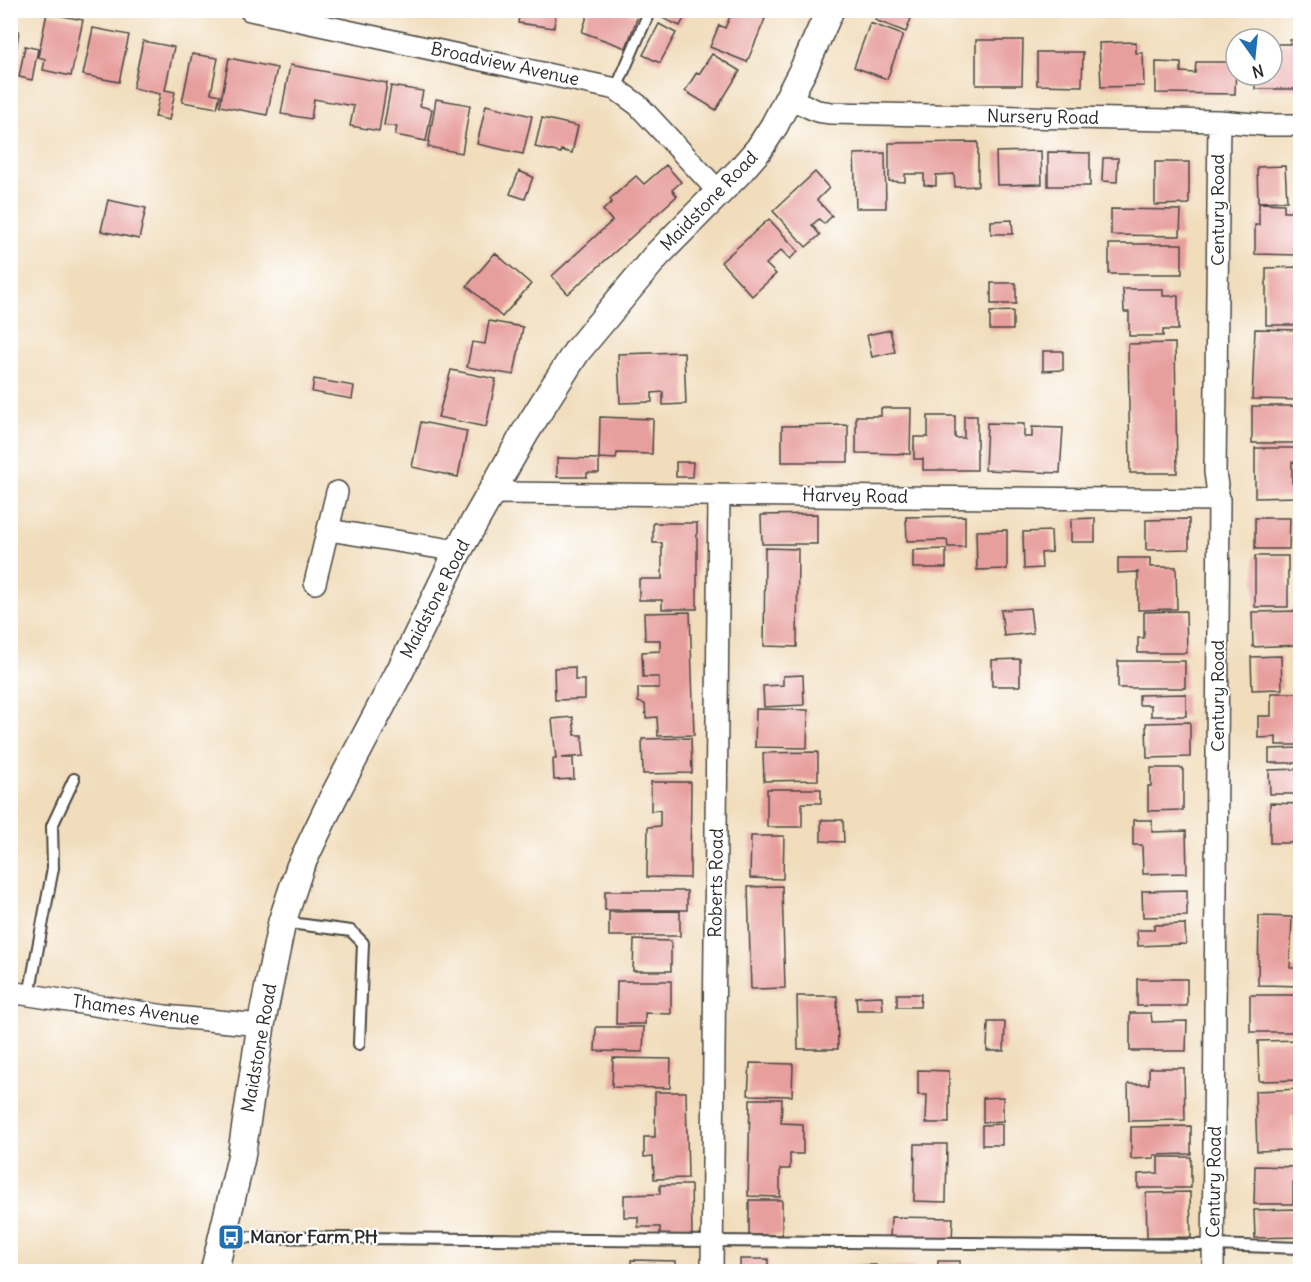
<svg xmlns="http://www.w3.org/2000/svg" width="1311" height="1282" viewBox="0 0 1311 1282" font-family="Delius,sans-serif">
  <rect width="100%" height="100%" fill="#fff"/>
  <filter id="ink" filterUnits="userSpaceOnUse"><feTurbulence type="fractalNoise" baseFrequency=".0167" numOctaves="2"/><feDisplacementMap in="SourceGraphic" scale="12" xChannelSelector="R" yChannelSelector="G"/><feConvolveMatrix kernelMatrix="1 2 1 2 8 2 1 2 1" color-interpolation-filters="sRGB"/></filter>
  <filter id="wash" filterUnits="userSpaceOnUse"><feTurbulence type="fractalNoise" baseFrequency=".008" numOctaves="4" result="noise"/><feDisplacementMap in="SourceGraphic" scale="24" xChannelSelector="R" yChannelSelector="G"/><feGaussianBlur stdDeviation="1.35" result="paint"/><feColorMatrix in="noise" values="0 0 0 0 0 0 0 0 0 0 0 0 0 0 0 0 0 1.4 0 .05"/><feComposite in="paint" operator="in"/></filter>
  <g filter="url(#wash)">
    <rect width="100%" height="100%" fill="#f1ddbc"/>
    <g id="blocks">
      <path fill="#e79f9d" d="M520 10H556L554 28 518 23Z
        M589 10H621L638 16 626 48 582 32Z
        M666 10 687 12 680 26 662 18Z
        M733 10H744L765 19 747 62 710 47 719 25 725 28Z
        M879 10H914L906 32 875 20Z
        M47 13 83 20 71 76 43 70 45 59 38 57Z
        M870 23 903 35 887 79 854 67Z
        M659 24 676 33 660 63 643 55Z
        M93 28 129 35 119 82 83 75Z
        M10 30 19 31 12 79H10Z
        M976 40H1023L1022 85H976Z
        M1290 40H1300V89H1255V75H1272V44H1290Z
        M143 41 174 47 165 90 175 92 169 120 155 117 160 94 133 88Z
        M1136 42V53H1143L1144 86 1101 87 1099 43Z
        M25 46 38 49 32 80 19 77Z
        M1037 52H1083L1082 86 1037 85Z
        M192 54 218 58 211 93 220 95 217 108 182 102Z
        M712 54 740 71 716 110 685 91 697 72 699 74Z
        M229 58 277 68 267 115 220 106Z
        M1156 62 1181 63V72L1195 73 1196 62H1236L1235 94 1156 93Z
        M290 65 387 83 379 131 350 126 354 106 314 99 311 119 281 114Z
        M391 86 423 91 420 106 432 109 426 141 395 135 397 127 384 125Z
        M436 99 470 105 462 153 428 147Z
        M486 105 532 116 523 154 477 144Z
        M542 118 578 126 572 153 561 150V153L535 147Z
        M978 142V186L955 187 954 174 936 175V186L924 185V174H905V182L889 181V143Z
        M1041 151 1042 184 997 185 996 152Z
        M1048 152 1090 153V186H1048Z
        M885 153 886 208H856L854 154Z
        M1103 158H1118L1117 182 1102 181Z
        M1155 162H1189V204L1155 205Z
        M666 165 681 182 672 190 677 196 568 294 552 276 612 221 603 210 612 202 610 199 636 176 644 184Z
        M1285 166 1287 201 1258 202 1257 167Z
        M519 171 533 177 525 199 510 194Z
        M815 172 829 188 817 200 832 216 824 224 819 219 812 225 820 235 806 247 773 211Z
        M108 200 146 208 139 239 101 231Z
        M1259 203 1284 204V212H1300V255L1255 254V225H1259Z
        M1111 209 1181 210 1180 236 1111 235Z
        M769 219 798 251 790 259 781 250 766 264 776 274 752 296 721 262Z
        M1012 220 1013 234H991V221Z
        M1109 244H1182V274H1109Z
        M495 253 531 284 502 317 467 286Z
        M1300 267V325H1266V268Z
        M991 283H1016V304H991Z
        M1123 289H1163V296H1178V330H1163V336H1129V312H1124Z
        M1013 311V330H990V312Z
        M489 321 523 327 514 375 467 367 472 342 485 344Z
        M1255 329 1300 330V400L1252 399Z
        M890 330 895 352 872 357 867 335Z
        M1175 343 1177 473H1130L1128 344Z
        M1043 351H1063V370L1043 371Z
        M684 352 686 404 663 405V392L652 393V402L620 403 618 354Z
        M451 370 496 379 486 427 438 417Z
        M314 379 354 386 352 399 312 392Z
        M1252 406H1300V443H1252Z
        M881 408H911L910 454 856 453V416H881Z
        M928 416H955V438H964V416H977V470H923V459H914V437H928Z
        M600 417 653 419 652 454 617 453 616 459 599 458Z
        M421 422 467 431 458 477 412 467Z
        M987 423 1024 424V437H1032V427L1063 428 1060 473 985 470Z
        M848 425V462H782V426Z
        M1255 448H1300V463L1292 462V483H1300V497L1255 498Z
        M557 458 599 459V473H587V477H557Z
        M676 462H693L692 477H676Z
        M817 514V544H762L761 515Z
        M965 516V547H948L947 540 907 541 906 517Z
        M1095 518V542H1071V519Z
        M1255 518H1290L1289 549H1255Z
        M1189 519V549L1146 550V520Z
        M653 523H697V609H662V600H639V579H662V543H653Z
        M1007 530V569L977 570 976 531Z
        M1051 531 1052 552 1041 553 1042 568 1024 569 1023 532Z
        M765 548 798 549 797 647 764 646Z
        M946 549V568H913V550Z
        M1255 556H1288V607H1255Z
        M1118 558H1150V567H1176L1177 609 1138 610V572L1118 573Z
        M1030 608 1033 633 1004 636 1001 610Z
        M1186 611 1187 653H1138V638H1144V612Z
        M1298 611 1299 645 1253 647 1252 612Z
        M690 612 694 735 658 736 657 717 646 718 645 704 638 702V688H659V677H643L642 652 660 651V640H645L644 613Z
        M1281 656 1282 689 1252 690 1251 657Z
        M1020 659V686H992V660Z
        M1118 661H1185V688H1118Z
        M575 667V680H585V699L555 700 554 668Z
        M803 675 804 705 764 707 763 686 783 685V676Z
        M1271 693H1300V745H1276V737L1258 738V716H1271Z
        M1186 694V716H1151V705H1139V695Z
        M756 709 808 710 807 748 755 747Z
        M573 717 575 735H582L584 756 561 758H573L574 779 554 780 553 759H556L552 719Z
        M1190 722V757L1147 758 1146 723Z
        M691 738 692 773 643 774 642 739Z
        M1300 748V763H1269V749Z
        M818 752V780L764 781 763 753Z
        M1151 768H1183V810L1148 811V786H1151Z
        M1300 769V794H1270L1269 770Z
        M651 782H691L690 878 647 877 648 827 660 826V810L651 811Z
        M767 789H821V803H802V827H767Z
        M1270 803 1300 804V843H1270Z
        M821 820H843L844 842 821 841Z
        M1133 820H1152V832L1186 831 1187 873 1143 874 1142 845H1133Z
        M751 836H784L783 879 750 878Z
        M782 886 785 988 751 989 748 887Z
        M1187 890V916L1143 917 1142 891Z
        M605 891H687V910H605Z
        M680 911V936H609V912Z
        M1259 916 1292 917 1290 968H1300L1299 986 1258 985Z
        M1185 924 1186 944 1138 946 1137 930H1154V925Z
        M634 940 671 941V971H633Z
        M1137 979H1187V1006H1137Z
        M617 981H671V1014L645 1013V1024H616Z
        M897 994H921L920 1007H897Z
        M1250 995H1300V1032H1250Z
        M797 996H837L838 1049H798Z
        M882 996 883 1010H857L856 997Z
        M1130 1013H1151L1152 1022 1187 1021 1186 1051H1130Z
        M988 1022H1005L1004 1051H987Z
        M596 1027H644L643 1052 595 1051Z
        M1300 1040V1080L1259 1081 1258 1041Z
        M613 1058 671 1059 670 1088 612 1087Z
        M750 1063 793 1064 792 1096 748 1095Z
        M1149 1068H1184L1185 1120 1129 1121 1128 1084H1149Z
        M918 1070 949 1071V1123H926L927 1095H918Z
        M1300 1089V1115H1291L1292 1150 1257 1151 1255 1091Z
        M655 1092H686L688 1178 654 1179 653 1156 644 1157V1137H655Z
        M1003 1097V1121L983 1122V1098Z
        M750 1099H782L781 1123 803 1124V1154H790V1169H780V1197L748 1196Z
        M1002 1124V1145H982V1125Z
        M1191 1126V1154L1154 1155V1158L1131 1159V1127Z
        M915 1144H947L946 1202 914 1201Z
        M1158 1157H1191V1188H1138V1174L1158 1173Z
        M1255 1166 1299 1167V1183H1293V1204H1254Z
        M660 1185H691L692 1235H660V1227H638V1217H624V1195L660 1194Z
        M1190 1192 1191 1237 1147 1238 1146 1193Z
        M749 1200H782V1235H749Z
        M1300 1209V1237L1255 1238 1254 1210Z
        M891 1217 953 1218 952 1240 890 1239Z
        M740 1259H768V1272H740Z
        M631 1260 676 1261V1272H631Z
        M938 1261H960V1269H980V1272H938Z
        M876 1265V1272H844V1266Z
        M914 1267V1272H879V1268Z"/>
    </g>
  </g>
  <g filter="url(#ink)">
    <use href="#blocks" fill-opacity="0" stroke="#494641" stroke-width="1.5"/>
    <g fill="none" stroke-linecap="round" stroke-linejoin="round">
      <g stroke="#494641" stroke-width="14">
        <path id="service" d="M616 89 650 10
          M282 922 351 931 363 943 359 1044
          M29 995 53 868 52 826 74 779
          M224 1237 1213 1245 1300 1248"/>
      </g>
      <g stroke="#494641" stroke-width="24">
        <path id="minor" d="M250 10 616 89 638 105 719 192
          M789 98 817 111 831 113 1219 121 1265 125H1300
          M492 493 1219 500
          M329 530 458 551
          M315 583 337 492
          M10 992 165 1016 261 1025
          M712 1272 719 495
          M1213 1272 1219 500 1215 472 1219 121"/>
      </g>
      <g stroke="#494641" stroke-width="30">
        <path id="tertiary" d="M214 1272 241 1158 261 1025 282 922 300 867 333 798 401 669 458 551 525 433 550 393 577 351 657 255 739 172 759 149 774 126 804 68 830 10"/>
      </g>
      <use href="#service" stroke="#fff" stroke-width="10"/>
      <use href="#minor" stroke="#fff" stroke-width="21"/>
      <use href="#tertiary" stroke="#fff" stroke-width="27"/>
    </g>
  </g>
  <defs>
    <g id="bus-square" transform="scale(1.35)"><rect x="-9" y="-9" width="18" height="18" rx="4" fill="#1f6fb2" stroke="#fff"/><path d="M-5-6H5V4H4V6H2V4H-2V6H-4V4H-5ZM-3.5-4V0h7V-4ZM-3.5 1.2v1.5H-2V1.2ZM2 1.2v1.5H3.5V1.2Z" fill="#fff"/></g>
  </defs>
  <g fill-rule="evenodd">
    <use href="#bus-square" x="231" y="1237"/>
  </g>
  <g text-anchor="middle" stroke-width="4.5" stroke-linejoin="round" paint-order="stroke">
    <g font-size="18" fill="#2b2b2b" stroke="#fff">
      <text transform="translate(505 64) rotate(12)" y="6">Broadview Avenue</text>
      <text transform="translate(1043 117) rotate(1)" y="6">Nursery Road</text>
      <text transform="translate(709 201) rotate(-46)" y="6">Maidstone Road</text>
      <text transform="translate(1218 210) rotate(-90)" y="6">Century Road</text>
      <text transform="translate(855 496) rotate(1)" y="6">Harvey Road</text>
      <text transform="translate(435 599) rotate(-63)" y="6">Maidstone Road</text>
      <text transform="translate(1218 696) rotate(-90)" y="6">Century Road</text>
      <text transform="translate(716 883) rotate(-89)" y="6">Roberts Road</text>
      <text transform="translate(136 1010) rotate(8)" y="6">Thames Avenue</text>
      <text transform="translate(259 1048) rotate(-80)" y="6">Maidstone Road</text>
      <text transform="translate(1214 1182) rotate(-89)" y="6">Century Road</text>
    </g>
    <g font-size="18" font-weight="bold" fill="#2b2b2b" stroke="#fff" text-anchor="start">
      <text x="250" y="1243">Manor Farm PH</text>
    </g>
  </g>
  <rect width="1311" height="1282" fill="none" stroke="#fff" stroke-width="36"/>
  <g transform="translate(1254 57) rotate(165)"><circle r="28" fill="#ffffff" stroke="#aaaaaa" stroke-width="1.5"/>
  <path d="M0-4.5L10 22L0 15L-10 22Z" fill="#1f6fb2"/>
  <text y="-9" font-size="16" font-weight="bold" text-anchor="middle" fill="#2b2b2b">N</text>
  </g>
</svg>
